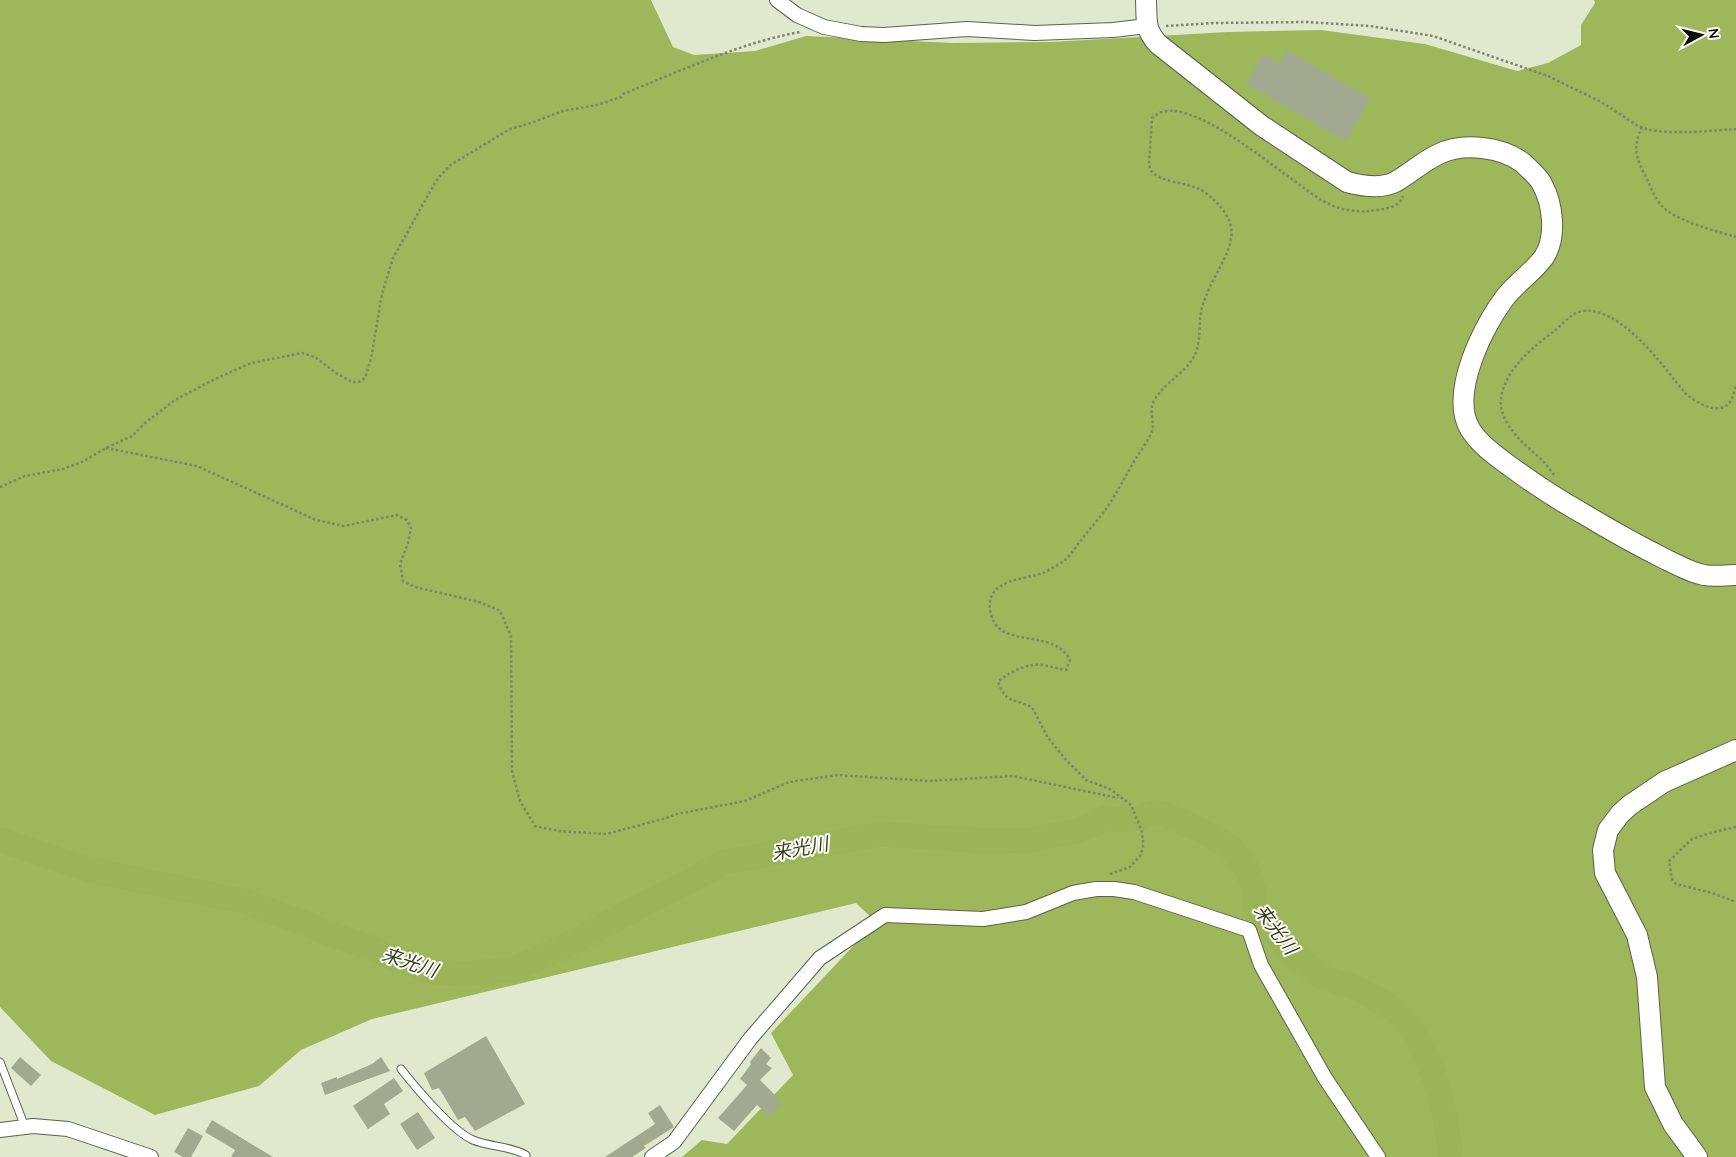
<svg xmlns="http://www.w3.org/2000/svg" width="1736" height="1157" viewBox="0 0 1736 1157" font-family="Quicksand,'Noto Sans JP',sans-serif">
  <rect width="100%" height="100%" fill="#e0e9ce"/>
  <path fill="#9db75a" d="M0 0H651L673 47 694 55 755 51 806 36 952 43 1050 42 1228 32 1321 30 1425 44 1517 71 1548 63 1581 45V25L1595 3 1594 0H1736V1157H682L702 1140 727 1144 793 1075 771 1033 876 922 856 903 372 1019 301 1050 259 1086 155 1115 51 1061 0 1007Z"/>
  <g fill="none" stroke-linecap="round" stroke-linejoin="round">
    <path stroke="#9ab457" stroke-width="25" d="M0 840 95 871 248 902 432 972 465 974 515 969 569 944 725 862 880 834 986 841 1030 840 1075 831 1095 824 1104 818 1121 820 1138 818 1154 813 1163 814 1207 833 1231 848 1248 870 1254 890 1255 906 1270 928 1298 959 1326 979 1349 985 1361 990 1395 1010 1413 1029 1426 1055 1434 1075 1445 1116 1451 1157"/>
  </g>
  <path fill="#a1a990" d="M1287 50 1370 98 1346 141 1246 84 1263 54 1280 64Z
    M486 1036 525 1104 475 1131 465 1117 458 1120 439 1088 432 1090 424 1073Z
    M761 1048 771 1058 766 1064 772 1068 760 1080 782 1102 770 1117 757 1105 734 1131 718 1118 747 1085 740 1079 751 1064 750 1062Z
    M20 1057 41 1075 31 1086 11 1068Z
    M381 1057 390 1071 325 1095 321 1083 337 1077V1079L372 1064Z
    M394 1078 403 1091 384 1104 390 1114 368 1129 353 1106Z
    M660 1105 674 1127 644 1146 646 1148 632 1157H605L655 1124 648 1113Z
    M418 1112 435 1138 417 1150 400 1124Z
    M212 1120 273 1157H231L235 1150 205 1132Z
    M188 1128 203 1136 191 1157H183L174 1152Z"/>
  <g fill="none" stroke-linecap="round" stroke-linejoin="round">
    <g stroke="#5a624a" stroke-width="9">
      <path id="lane" d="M0 1062 25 1127
        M401 1069C416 1088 452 1131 473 1140 490 1147 511 1146 526 1155V1157"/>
    </g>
    <g stroke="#5a624a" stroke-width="16">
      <path id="street" d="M777 0 797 15 824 27 861 34 884 35 967 29 1035 33 1113 30 1147 26
        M0 1130 33 1126 68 1129 151 1157
        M652 1157 674 1142 750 1039 820 958 885 915 983 919 1026 912 1073 893 1096 889H1114L1134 892 1249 930 1261 965 1325 1078 1378 1157"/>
    </g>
    <g stroke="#5a624a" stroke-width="22">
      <path id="secondary" d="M1146 0C1147 19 1144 29 1158 44L1262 126 1347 182C1362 186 1381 189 1395 182 1410 174 1423 161 1439 154 1463 142 1503 147 1523 163 1529 169 1539 177 1542 184 1553 204 1557 237 1544 257 1534 271 1518 282 1507 295 1484 324 1449 393 1470 429 1480 445 1496 456 1511 467 1534 484 1557 499 1582 513 1610 530 1637 545 1667 560 1678 565 1691 573 1704 575 1714 577 1726 575 1736 575
        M1697 1157 1673 1124 1655 1087 1647 977 1637 935 1605 873 1603 850 1608 830 1620 814 1630 805 1664 782 1736 750"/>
    </g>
    <path stroke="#7c8371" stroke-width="2.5" stroke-dasharray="2.5 2.5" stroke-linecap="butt" d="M1166 26 1214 23 1307 22 1370 26 1433 36 1548 76 1603 103 1638 126 1649 130 1667 132H1694L1736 129
      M1642 127C1633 147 1635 156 1645 175 1650 185 1654 197 1661 205 1675 221 1716 231 1736 237
      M106 448 197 466 316 520 344 526 397 515 407 520 411 528 408 543 400 564 403 581 415 587 479 602 500 611 511 636 512 771 520 801 535 826 558 831 606 834 663 819 677 814 745 801 789 782 837 775 929 781 1013 776 1118 798
      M1554 475C1540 453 1512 440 1503 414 1499 405 1501 393 1505 384 1514 362 1538 343 1557 329 1562 324 1568 318 1574 314 1581 310 1589 310 1597 312 1631 321 1663 366 1685 393 1696 402 1718 417 1730 402 1733 398 1734 391 1736 386
      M0 487 25 476 63 469 84 461 106 448 132 436 145 423 175 400 215 379 251 363 302 353 315 357 336 373 352 382H359L365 378 371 359 382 294 393 258 436 181 449 166 510 129 528 124 563 111 597 105 621 97 623 94C681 71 739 43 800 32
      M1736 827 1710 833 1692 839 1669 861 1672 879 1676 884 1712 893 1736 902
      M1110 874 1130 867 1140 856 1143 848V841L1142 832 1134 812 1131 805 1110 789 1086 780 1067 761 1048 738 1032 707C1012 698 1007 704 998 682 1008 672 1028 663 1042 665 1050 666 1058 669 1066 670L1070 660C1053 626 996 652 990 610 986 579 1023 580 1043 573 1049 570 1060 564 1065 560 1072 554 1077 545 1082 539 1091 527 1102 516 1110 503 1119 489 1126 475 1135 460 1140 451 1148 442 1152 431 1155 421 1148 411 1154 401 1163 384 1181 376 1192 360 1202 345 1198 329 1201 312 1202 306 1204 300 1207 294 1214 274 1235 249 1231 227 1230 219 1224 211 1219 205 1211 197 1204 190 1194 187 1183 183 1160 181 1152 172 1150 170 1150 167 1149 165L1152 118C1155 116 1158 113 1162 112 1200 100 1289 181 1323 201 1340 211 1360 213 1378 210 1389 208 1399 207 1403 196"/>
    <use href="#lane" stroke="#fff" stroke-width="7"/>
    <use href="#street" stroke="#fff" stroke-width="14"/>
    <use href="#secondary" stroke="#fff" stroke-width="20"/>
  </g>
  <g text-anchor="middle" stroke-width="4" stroke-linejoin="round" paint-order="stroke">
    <g font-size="19" font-style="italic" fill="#354019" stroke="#fff">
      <text transform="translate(800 848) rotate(-10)" y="7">来光川</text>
      <text transform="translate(1276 929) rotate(53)" y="7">来光川</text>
      <text transform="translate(410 962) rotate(18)" y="7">来光川</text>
    </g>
  </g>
  <g transform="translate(1701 35) rotate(83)" stroke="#ffffff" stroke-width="4" paint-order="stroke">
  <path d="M0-4L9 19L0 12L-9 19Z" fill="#0a0d05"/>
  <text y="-8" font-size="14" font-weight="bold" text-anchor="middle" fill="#0a0d05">N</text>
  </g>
</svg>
